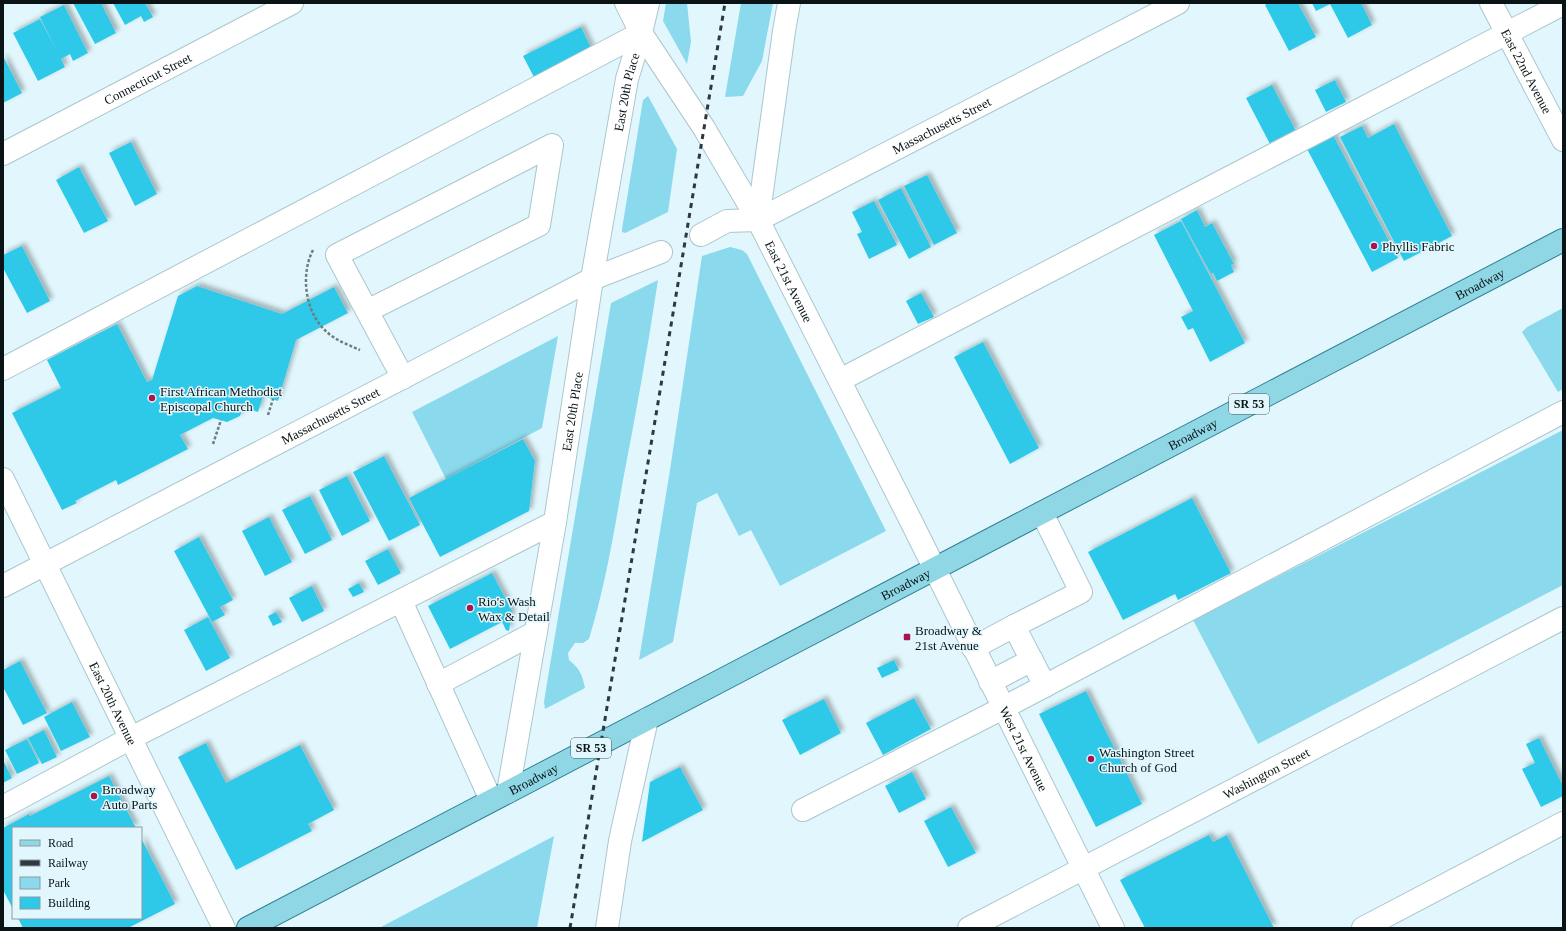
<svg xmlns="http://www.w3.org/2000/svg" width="1566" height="931" viewBox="0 0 1566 931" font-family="'Times New Roman',serif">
  <defs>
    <filter id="shadow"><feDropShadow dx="3.5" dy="-3.5" stdDeviation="2" flood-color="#0004"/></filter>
  </defs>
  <rect width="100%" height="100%" fill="#e1f7fd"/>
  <path fill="#8bd9ed" d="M666 3H687L691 42 687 64 663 21Z
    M741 3H773L762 61 743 96 725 97Z
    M648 96 677 149 668 212 625 233 622 232V229L643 100Z
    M730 247 742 250 747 254 886 531 780 586 751 530 739 536 717 493 697 503 673 642 639 660 670 470 702 256Z
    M658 280C648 347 636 413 623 480 614 533 605 587 589 639L583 643H575L568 653 569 660C580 669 582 674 585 688L545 709 544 702 548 677 611 303Z
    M1563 308V389L1558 392 1522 332 1527 327Z
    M558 336 542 428 446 479 412 412Z
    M1563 430V585L1258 744 1193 620Z
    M554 836 537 928H379Z"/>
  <path fill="#2ec9e9" filter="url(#shadow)" d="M73 3H101L116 33 95 44Z
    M113 3H145L153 17 144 22 141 16 125 25Z
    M1268 3H1298L1316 37 1289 51 1265 5Z
    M1312 3H1361L1372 25 1348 38 1330 4 1316 11Z
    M64 5 88 53 73 61 70 54 61 59 65 67 38 81 13 33 40 19 57 51 40 17Z
    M581 27 592 50 535 79 523 56Z
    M3 56 22 93 3 103Z
    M1335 80 1346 102 1326 112 1315 90Z
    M1272 85 1296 131 1270 144 1246 98Z
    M1394 124 1452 236 1404 261 1340 137 1362 126 1368 138Z
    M1332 133 1398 258 1372 272 1306 147Z
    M131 142 157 194 135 206 109 153Z
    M79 167 108 221 84 233 56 180Z
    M927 175 957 233 934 245 904 186Z
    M901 188 931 247 909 259 878 200Z
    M874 201 897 245 869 259 857 234 862 232 852 212Z
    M1197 210 1205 227 1212 223 1234 264 1231 265 1234 272 1217 281 1213 273 1211 274 1181 219Z
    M1181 221 1245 343 1210 362 1193 328 1188 330 1181 317 1193 311 1154 235Z
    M22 246 50 301 27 313 3 268V255Z
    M197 286 282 314 334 287 348 313 296 340 278 401 263 396 258 412 243 407 240 416 227 422 213 418 180 435 188 449 118 485 116 480 75 501 77 503 62 510 12 413 61 388 47 360 117 324 147 382 152 380 178 296Z
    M921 293 934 317 918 324 906 301Z
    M983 342 1039 448 1010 464 954 357Z
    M523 439 535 461 529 511 440 557 409 498Z
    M384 456 420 525 389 541 353 472Z
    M347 476 370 521 342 536 319 490Z
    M310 496 332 540 305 554 282 510Z
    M1192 498 1231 573 1178 600 1175 594 1123 620 1088 552Z
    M269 517 292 562 265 576 242 531Z
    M199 537 233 600 220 607 225 615 212 622 174 551Z
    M388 549 401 573 378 585 365 561Z
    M492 573 512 611 509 631 506 630 502 622 450 649 428 606Z
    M359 583 364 592 353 597 348 589Z
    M312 586 324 611 302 622 289 598Z
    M276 612 282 622 273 626 268 616Z
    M208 617 230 658 206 671 184 630Z
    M894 660 899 670 882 678 877 668Z
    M20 661 47 713 23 725 3 687V670Z
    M1086 691 1142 804 1096 827 1039 714Z
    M914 698 931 729 883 755 866 723Z
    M824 699 841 733 800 755 782 720Z
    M72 702 90 737 61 751 44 717Z
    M44 730 57 757 42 764 28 738Z
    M1539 738 1563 786V796L1541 807 1522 769 1535 763 1526 744Z
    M27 739 39 763 17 774 5 750Z
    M206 743 226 783 300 745 334 810 308 824 312 831 236 870 178 757Z
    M3 760 12 778 3 783Z
    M680 767 703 810 642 842 650 782Z
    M912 772 926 799 899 813 885 786Z
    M109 776 136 828H13V909L3 890V828L29 814 30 816Z
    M951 807 976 853 948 867 924 821Z
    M1209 835 1213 842 1227 835 1274 928H1145L1120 880Z
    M141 838 175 904 128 928H23L18 918H141Z"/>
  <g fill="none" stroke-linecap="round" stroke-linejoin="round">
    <g stroke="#abc6cd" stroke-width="24">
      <g id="minor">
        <path id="s1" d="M626 3 641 33 704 128 758 220 912 523 1113 928"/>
        <path id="s2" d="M1491 3 1563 140"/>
        <path id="s3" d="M3 154 292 3"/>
        <path d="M758 220 784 31 789 3"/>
        <path id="s4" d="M701 235 727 221 758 220 1178 3"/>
        <path d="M367 311 539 225 552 145 337 255 403 378"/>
        <path d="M3 369 641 33 648 3"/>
        <path d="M840 380 1563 4"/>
        <path id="s5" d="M3 479 224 928"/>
        <path d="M1042 513 1081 592 1014 626 1045 686"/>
        <path id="s6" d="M3 586 592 279 661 252"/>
        <path d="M401 601 491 800"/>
        <path d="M973 648 1014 626"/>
        <path d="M990 682 1032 660"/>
        <path d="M438 684 536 632"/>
        <path id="s7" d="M508 792 555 522 592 279 627 79 641 33"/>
        <path d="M3 807 131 738 555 522"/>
        <path d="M803 810 1003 708 1563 412"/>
        <path d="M607 928 620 841 647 719"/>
        <path id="s8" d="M969 928 1563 618"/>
        <path d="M1363 928 1563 823"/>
      </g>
    </g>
    <g stroke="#318193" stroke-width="24">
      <g id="major">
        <path id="s9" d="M248 928 1563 240"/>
      </g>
    </g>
    <path stroke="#6d7d80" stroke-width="2.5" stroke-dasharray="3 2" stroke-linecap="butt" d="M313 250C300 275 305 314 328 333 337 341 349 345 360 350
      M268 415 273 399
      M213 444 221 420"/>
    <use href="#minor" stroke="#fff" stroke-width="22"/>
    <use href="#major" stroke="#90d7e6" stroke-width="22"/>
    <path stroke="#2d393c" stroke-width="3" stroke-dasharray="5 5" stroke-linecap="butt" d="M570 928 725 3"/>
  </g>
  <g fill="#a8154e" stroke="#e1f7fd" stroke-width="1.5">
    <circle cx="1374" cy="246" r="4"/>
    <circle cx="152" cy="398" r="4"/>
    <circle cx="470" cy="608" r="4"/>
    <rect x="903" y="633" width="8" height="8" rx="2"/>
    <circle cx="1091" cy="759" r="4"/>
    <circle cx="94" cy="796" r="4"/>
  </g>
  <g text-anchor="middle" stroke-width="3" stroke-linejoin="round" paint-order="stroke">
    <g fill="#e1f7fd" stroke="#4a585b" stroke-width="1">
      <rect x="1229" y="394" width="40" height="20" rx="3"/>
      <rect x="571" y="738" width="40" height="20" rx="3"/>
    </g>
    <g font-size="12" font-weight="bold" fill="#0a1416">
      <text x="1249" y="408">SR 53</text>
      <text x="591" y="752">SR 53</text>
    </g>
    <g font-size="13" fill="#0a1416" stroke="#e1f7fd">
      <text dy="5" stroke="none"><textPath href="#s2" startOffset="77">East 22nd Avenue</textPath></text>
      <text dy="5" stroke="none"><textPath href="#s3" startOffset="163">Connecticut Street</textPath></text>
      <text dy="5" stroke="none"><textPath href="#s7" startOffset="710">East 20th Place</textPath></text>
      <text dy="5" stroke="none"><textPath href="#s4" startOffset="267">Massachusetts Street</textPath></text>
      <text dy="5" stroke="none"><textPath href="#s1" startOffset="323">East 21st Avenue</textPath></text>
      <text dy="5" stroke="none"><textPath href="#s9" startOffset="1390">Broadway</textPath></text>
      <text dy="5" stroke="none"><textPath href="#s7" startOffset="386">East 20th Place</textPath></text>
      <text dy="5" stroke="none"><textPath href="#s6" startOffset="369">Massachusetts Street</textPath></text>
      <text dy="5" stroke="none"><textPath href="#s9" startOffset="1066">Broadway</textPath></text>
      <text dy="5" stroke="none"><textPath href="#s9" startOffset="742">Broadway</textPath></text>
      <text dy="5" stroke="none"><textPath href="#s5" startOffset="250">East 20th Avenue</textPath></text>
      <text dy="5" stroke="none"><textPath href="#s1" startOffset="846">West 21st Avenue</textPath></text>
      <text dy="5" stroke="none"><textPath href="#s8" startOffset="335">Washington Street</textPath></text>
      <text dy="5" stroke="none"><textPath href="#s9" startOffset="322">Broadway</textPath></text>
    </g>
    <g font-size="13" fill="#0a1416" stroke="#e1f7fd" text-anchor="start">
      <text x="1382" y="251">Phyllis Fabric</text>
      <text x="160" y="396">First African Methodist<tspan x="160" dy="15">Episcopal Church</tspan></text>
      <text x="478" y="606">Rio's Wash<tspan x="478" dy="15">Wax &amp; Detail</tspan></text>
      <text x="915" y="635">Broadway &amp;<tspan x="915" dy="15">21st Avenue</tspan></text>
      <text x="1099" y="757">Washington Street<tspan x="1099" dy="15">Church of God</tspan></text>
      <text x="102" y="794">Broadway<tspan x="102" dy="15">Auto Parts</tspan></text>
    </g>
  </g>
  <rect width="1566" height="931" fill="none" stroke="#0a1416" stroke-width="8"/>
  <rect x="12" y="827" width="130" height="92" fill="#e1f7fd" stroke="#8b9ca1"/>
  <rect x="20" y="840" width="20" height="6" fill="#90d7e6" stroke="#8b9ca1"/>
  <text x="48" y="847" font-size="12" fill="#0a1416">Road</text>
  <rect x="20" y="860" width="20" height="6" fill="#2d393c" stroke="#8b9ca1"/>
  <text x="48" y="867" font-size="12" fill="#0a1416">Railway</text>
  <rect x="20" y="877" width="20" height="12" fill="#8bd9ed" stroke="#8b9ca1"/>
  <text x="48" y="887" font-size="12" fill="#0a1416">Park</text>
  <rect x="20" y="897" width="20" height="12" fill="#2ec9e9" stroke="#8b9ca1"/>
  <text x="48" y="907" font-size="12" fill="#0a1416">Building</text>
</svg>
